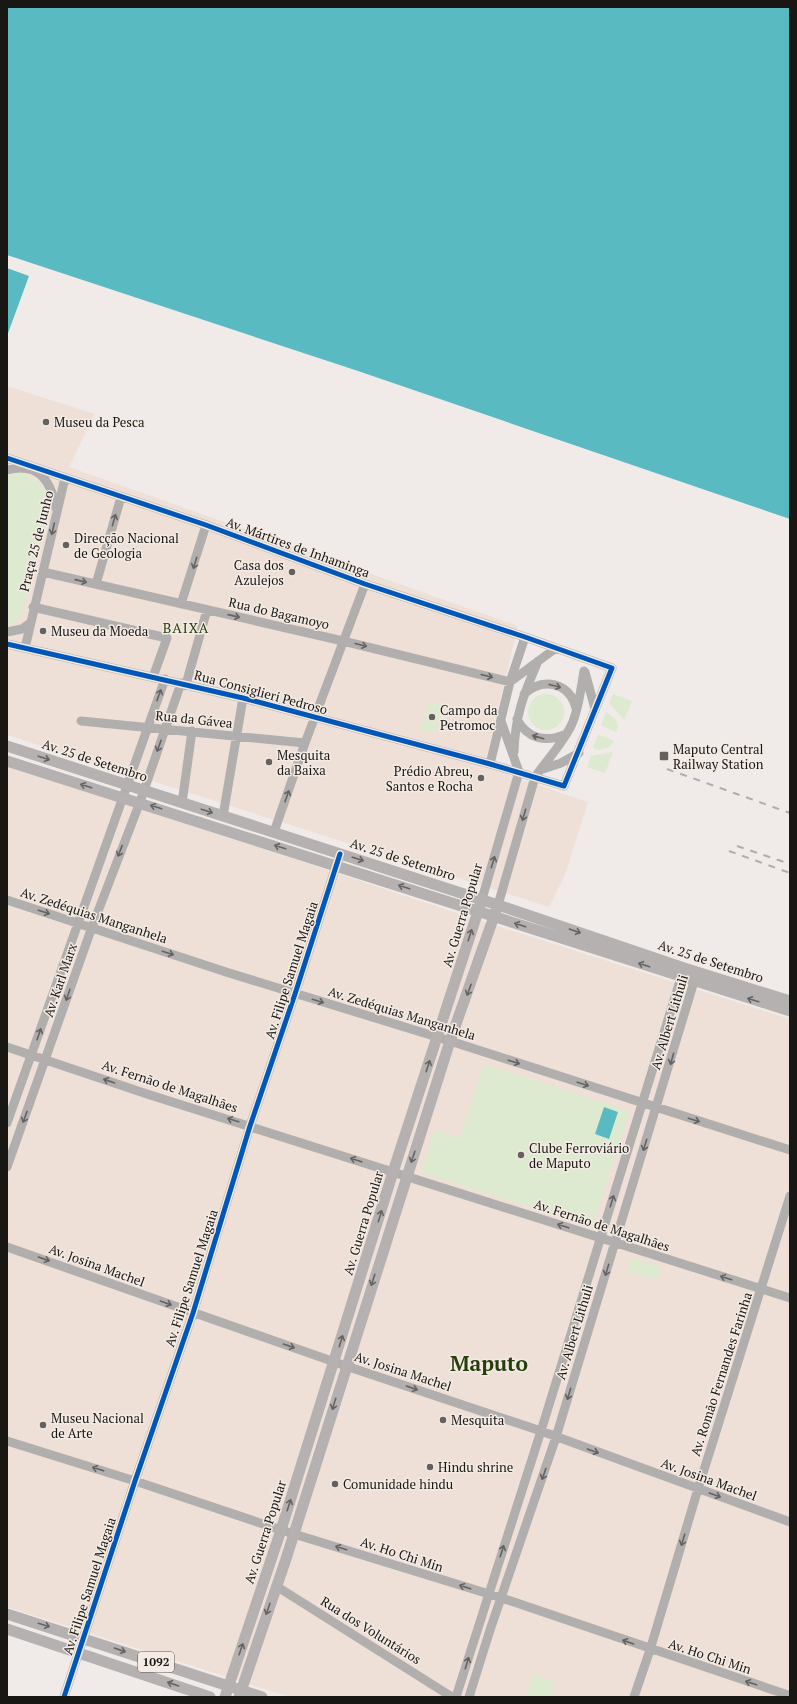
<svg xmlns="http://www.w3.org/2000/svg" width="797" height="1704" viewBox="0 0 797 1704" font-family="'PT Serif',serif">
  <rect width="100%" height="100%" fill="#f0ebe8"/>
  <path fill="#eee0d7" d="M7 386 95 414 69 467 518 626 484 767 588 802 565 875 549 907 7 735Z
    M7 764 463 915 790 1019V1697H290L7 1607Z"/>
  <path fill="#ddead0" d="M22 473C40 481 47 486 49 506L22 615 12 624 7 627V476Z
    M528 712a18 18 0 1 1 36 0a18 18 0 1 1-36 0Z
    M613 694 632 701 624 720 609 703Z
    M429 701 443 705 435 734 421 730Z
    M606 712C614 717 621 723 616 732L601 725Z
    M598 734 614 741 610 747 599 750 593 748Z
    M613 752 605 773 587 767 591 756Z
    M484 1064 629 1111 592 1227 421 1172 435 1130 460 1138Z
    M633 1258 661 1267 657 1280 628 1271Z
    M533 1675 555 1682 551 1697H526Z"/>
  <path fill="#5abac1" d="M7 7H790V519L358 371 7 255Z
    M7 268 29 276 7 336Z
    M604 1107 618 1112 609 1139 595 1134Z"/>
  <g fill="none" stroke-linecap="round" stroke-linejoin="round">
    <path stroke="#b1afae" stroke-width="9" d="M7 458 206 525 365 584 525 637 612 668 564 786 490 764 243 698 7 644
      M7 470C38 462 51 480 56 508
      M43 572 343 641 510 682 556 648
      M96 584 121 497
      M181 604 206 525
      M33 607 167 638 153 677
      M7 632 22 629 30 623
      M25 648 65 478
      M585 672 595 709
      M186 684 207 610
      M524 694C543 677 569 682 576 708
      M517 719C527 739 546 743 566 734
      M81 721 305 743
      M514 752C515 715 524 694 538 661
      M490 764 510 682 525 637
      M543 769 561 763 579 753
      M182 803 192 731
      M223 816 243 698
      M274 832 305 743 365 584
      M482 899 519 772 501 721
      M7 900 226 972 450 1041 790 1150
      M498 905 535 777C547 760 562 744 571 726 579 710 581 687 584 671
      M7 1047 147 1094 790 1298
      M7 1123 165 679
      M7 1167 92 927 140 802 181 683
      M7 1247 346 1366 541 1431 790 1522
      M7 1441 135 1481 281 1530 502 1598 788 1695
      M276 1586 452 1697
      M64 1697 135 1481 193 1313 250 1126 295 994 340 854
      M456 1697 541 1431 683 971
      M469 1697 490 1630 556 1437 696 975
      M634 1697 650 1650 698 1489 790 1196"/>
    <path stroke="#b4b1b0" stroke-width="11" d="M7 746 498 905 684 968 790 1001
      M7 761 790 1011
      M7 1614 262 1697
      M7 1629 210 1697
      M225 1697 281 1530 393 1172 482 899
      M239 1697 286 1559 450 1041 498 905"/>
    <path stroke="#afacac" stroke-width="2" stroke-dasharray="7 7" stroke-linecap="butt" d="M667 769 790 813
      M737 846 790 864
      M729 851 790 873"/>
    <g stroke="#f3ebe4" stroke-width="8">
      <path id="cycleway" d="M7 458 206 525 365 584 525 637 612 668 564 786 490 764 243 698 7 644
        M64 1697 135 1481 193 1313 250 1126 295 994 340 854"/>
    </g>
    <use href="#cycleway" stroke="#0057b8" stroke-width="5"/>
  </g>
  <defs><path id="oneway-shaft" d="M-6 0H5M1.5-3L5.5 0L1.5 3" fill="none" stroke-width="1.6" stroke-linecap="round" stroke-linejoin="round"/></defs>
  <g stroke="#656361">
    <use href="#oneway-shaft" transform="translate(114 520) rotate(-74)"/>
    <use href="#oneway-shaft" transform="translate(53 529) rotate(103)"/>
    <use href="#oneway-shaft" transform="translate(195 563) rotate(107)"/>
    <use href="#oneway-shaft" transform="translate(81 581) rotate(13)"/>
    <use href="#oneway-shaft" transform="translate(234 616) rotate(13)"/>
    <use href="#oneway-shaft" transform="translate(361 645) rotate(14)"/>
    <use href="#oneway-shaft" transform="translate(487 676) rotate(14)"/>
    <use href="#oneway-shaft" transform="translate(555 686) rotate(15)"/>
    <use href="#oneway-shaft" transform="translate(159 695) rotate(-70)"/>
    <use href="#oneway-shaft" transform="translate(538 737) rotate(-164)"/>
    <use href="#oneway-shaft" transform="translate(159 746) rotate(110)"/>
    <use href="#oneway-shaft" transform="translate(287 796) rotate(-71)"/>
    <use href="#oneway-shaft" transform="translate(524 815) rotate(106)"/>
    <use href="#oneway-shaft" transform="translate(120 851) rotate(111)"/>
    <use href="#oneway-shaft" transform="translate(493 862) rotate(-73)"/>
    <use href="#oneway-shaft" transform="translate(44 912) rotate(18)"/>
    <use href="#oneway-shaft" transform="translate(168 953) rotate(18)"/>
    <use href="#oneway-shaft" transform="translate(68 995) rotate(109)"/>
    <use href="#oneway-shaft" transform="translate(318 1001) rotate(17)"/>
    <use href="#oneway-shaft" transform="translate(39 1034) rotate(-71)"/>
    <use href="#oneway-shaft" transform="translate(672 1059) rotate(106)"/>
    <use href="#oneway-shaft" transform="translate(514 1062) rotate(18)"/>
    <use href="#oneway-shaft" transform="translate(109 1081) rotate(-161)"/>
    <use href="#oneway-shaft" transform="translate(583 1084) rotate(18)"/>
    <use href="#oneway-shaft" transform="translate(25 1117) rotate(110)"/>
    <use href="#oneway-shaft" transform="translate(233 1120) rotate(-163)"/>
    <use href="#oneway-shaft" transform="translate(694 1120) rotate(17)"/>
    <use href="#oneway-shaft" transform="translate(645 1145) rotate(107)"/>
    <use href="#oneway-shaft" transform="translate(356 1160) rotate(-162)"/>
    <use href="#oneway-shaft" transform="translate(612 1201) rotate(-73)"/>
    <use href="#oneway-shaft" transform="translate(563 1226) rotate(-162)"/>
    <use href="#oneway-shaft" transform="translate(44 1259) rotate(19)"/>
    <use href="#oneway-shaft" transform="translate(607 1270) rotate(107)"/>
    <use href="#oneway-shaft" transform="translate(726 1278) rotate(-162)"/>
    <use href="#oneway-shaft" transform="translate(166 1303) rotate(20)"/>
    <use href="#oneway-shaft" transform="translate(289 1346) rotate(19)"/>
    <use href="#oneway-shaft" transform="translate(412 1388) rotate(19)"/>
    <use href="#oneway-shaft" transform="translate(569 1394) rotate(107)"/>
    <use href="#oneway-shaft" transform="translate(593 1451) rotate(20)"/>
    <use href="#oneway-shaft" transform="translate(98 1469) rotate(-162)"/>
    <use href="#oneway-shaft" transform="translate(544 1474) rotate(109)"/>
    <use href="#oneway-shaft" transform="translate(715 1495) rotate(20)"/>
    <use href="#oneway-shaft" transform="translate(683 1540) rotate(107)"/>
    <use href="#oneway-shaft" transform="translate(341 1548) rotate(-162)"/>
    <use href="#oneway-shaft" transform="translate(502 1551) rotate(-72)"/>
    <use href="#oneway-shaft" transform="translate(465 1587) rotate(-162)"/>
    <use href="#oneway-shaft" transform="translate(628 1642) rotate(-161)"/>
    <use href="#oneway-shaft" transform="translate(467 1663) rotate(-73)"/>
    <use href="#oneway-shaft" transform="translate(751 1683) rotate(-162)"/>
  </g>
  <g stroke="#666462">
    <use href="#oneway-shaft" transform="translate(44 758) rotate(18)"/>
    <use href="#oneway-shaft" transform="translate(86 786) rotate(-162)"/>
    <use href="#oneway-shaft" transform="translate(156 807) rotate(-162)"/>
    <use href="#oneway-shaft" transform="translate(207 811) rotate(18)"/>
    <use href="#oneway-shaft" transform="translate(280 847) rotate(-162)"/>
    <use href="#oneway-shaft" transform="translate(358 859) rotate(18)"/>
    <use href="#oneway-shaft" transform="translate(404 887) rotate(-162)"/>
    <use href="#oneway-shaft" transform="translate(520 925) rotate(-162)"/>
    <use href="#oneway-shaft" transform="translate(575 931) rotate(19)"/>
    <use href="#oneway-shaft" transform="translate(470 935) rotate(-72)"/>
    <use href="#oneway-shaft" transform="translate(644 965) rotate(-162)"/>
    <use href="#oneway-shaft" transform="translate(469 990) rotate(110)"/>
    <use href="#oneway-shaft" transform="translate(753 1000) rotate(-163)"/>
    <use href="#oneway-shaft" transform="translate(428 1066) rotate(-72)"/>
    <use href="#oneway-shaft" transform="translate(413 1157) rotate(109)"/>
    <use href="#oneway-shaft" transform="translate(380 1216) rotate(-73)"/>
    <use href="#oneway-shaft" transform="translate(373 1280) rotate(108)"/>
    <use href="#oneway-shaft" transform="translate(341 1341) rotate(-73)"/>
    <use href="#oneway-shaft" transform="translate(334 1404) rotate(107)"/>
    <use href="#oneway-shaft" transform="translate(289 1505) rotate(-72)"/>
    <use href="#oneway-shaft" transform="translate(268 1609) rotate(109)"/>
    <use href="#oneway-shaft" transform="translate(44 1625) rotate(17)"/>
    <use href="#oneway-shaft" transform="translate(241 1649) rotate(-71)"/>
    <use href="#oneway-shaft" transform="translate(120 1650) rotate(19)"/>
    <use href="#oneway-shaft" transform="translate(173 1684) rotate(-161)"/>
  </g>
  <g fill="#64615e" stroke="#f3ebe4" stroke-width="1.5">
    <circle cx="46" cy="422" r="4"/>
    <circle cx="66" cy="545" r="4"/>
    <circle cx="292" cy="572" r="4"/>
    <circle cx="43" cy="631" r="4"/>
    <circle cx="432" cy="717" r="4"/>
    <rect x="659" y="751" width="10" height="10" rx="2"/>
    <circle cx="269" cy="762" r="4"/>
    <circle cx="481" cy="778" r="4"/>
    <circle cx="521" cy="1155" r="4"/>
    <circle cx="443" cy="1420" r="4"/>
    <circle cx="43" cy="1425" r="4"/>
    <circle cx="430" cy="1467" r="4"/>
    <circle cx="335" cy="1484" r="4"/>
  </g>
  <g text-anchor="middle" stroke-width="3" stroke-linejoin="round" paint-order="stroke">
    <rect fill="#f3ebe4" stroke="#5a5752" stroke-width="1" x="138" y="1652" width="36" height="20" rx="3"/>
    <g font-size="12" font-weight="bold" fill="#191714">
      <text x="156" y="1666">1092</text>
    </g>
    <g font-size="13" fill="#191714" stroke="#f3ebe4" text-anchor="start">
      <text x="54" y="427">Museu da Pesca</text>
      <text x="74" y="543">Direcção Nacional<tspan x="74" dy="15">de Geologia</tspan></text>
      <text x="284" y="570" text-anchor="end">Casa dos<tspan x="284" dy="15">Azulejos</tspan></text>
      <text x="51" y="636">Museu da Moeda</text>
      <text x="440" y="715">Campo da<tspan x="440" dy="15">Petromoc</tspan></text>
      <text x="673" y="754">Maputo Central<tspan x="673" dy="15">Railway Station</tspan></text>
      <text x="277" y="760">Mesquita<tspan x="277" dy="15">da Baixa</tspan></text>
      <text x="473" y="776" text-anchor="end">Prédio Abreu,<tspan x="473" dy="15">Santos e Rocha</tspan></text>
      <text x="529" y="1153">Clube Ferroviário<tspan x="529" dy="15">de Maputo</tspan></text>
      <text x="51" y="1423">Museu Nacional<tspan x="51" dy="15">de Arte</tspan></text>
      <text x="451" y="1425">Mesquita</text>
      <text x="438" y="1472">Hindu shrine</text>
      <text x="343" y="1489">Comunidade hindu</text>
    </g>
    <g font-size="13" fill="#191714" stroke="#f3ebe4">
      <text transform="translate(36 541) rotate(-76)" y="5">Praça 25 de Junho</text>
      <text transform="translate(298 547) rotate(20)" y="5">Av. Mártires de Inhaminga</text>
      <text transform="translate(279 613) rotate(13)" y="5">Rua do Bagamoyo</text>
      <text transform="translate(261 692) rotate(15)" y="5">Rua Consiglieri Pedroso</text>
      <text transform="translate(194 719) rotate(6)" y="5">Rua da Gávea</text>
      <text transform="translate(95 760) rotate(18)" y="5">Av. 25 de Setembro</text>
      <text transform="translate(403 859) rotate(18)" y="5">Av. 25 de Setembro</text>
      <text transform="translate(94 915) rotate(18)" y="5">Av. Zedéquias Manganhela</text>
      <text transform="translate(462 915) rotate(-73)" y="5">Av. Guerra Popular</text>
      <text transform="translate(711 961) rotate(18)" y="5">Av. 25 de Setembro</text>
      <text transform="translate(291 970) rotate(-72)" y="5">Av. Filipe Samuel Magaia</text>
      <text transform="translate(60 980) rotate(-71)" y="5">Av. Karl Marx</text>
      <text transform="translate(402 1013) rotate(17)" y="5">Av. Zedéquias Manganhela</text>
      <text transform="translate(669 1022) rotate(-73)" y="5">Av. Albert Lithuli</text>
      <text transform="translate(170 1086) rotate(18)" y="5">Av. Fernão de Magalhães</text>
      <text transform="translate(363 1223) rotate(-73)" y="5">Av. Guerra Popular</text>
      <text transform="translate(602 1225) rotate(18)" y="5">Av. Fernão de Magalhães</text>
      <text transform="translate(97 1265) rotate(20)" y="5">Av. Josina Machel</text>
      <text transform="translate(191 1278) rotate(-72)" y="5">Av. Filipe Samuel Magaia</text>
      <text transform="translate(574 1332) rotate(-73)" y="5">Av. Albert Lithuli</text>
      <text transform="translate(403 1371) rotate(18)" y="5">Av. Josina Machel</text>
      <text transform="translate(721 1374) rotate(-72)" y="5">Av. Romão Fernandes Farinha</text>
      <text transform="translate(709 1479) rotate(20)" y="5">Av. Josina Machel</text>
      <text transform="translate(265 1532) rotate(-72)" y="5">Av. Guerra Popular</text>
      <text transform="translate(402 1554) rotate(18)" y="5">Av. Ho Chi Min</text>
      <text transform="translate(89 1586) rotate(-72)" y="5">Av. Filipe Samuel Magaia</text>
      <text transform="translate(371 1630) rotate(32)" y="5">Rua dos Voluntários</text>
      <text transform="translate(710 1656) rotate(18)" y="5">Av. Ho Chi Min</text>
    </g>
    <g font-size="14" letter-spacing="1" fill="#263e0c" stroke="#f3ebe4">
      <text x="186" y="633">BAIXA</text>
    </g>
    <g font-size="21" font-weight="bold" fill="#263e0c" stroke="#f3ebe4">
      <text x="489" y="1371">Maputo</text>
    </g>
  </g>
  <rect width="797" height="1704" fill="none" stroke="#191714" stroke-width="16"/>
</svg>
